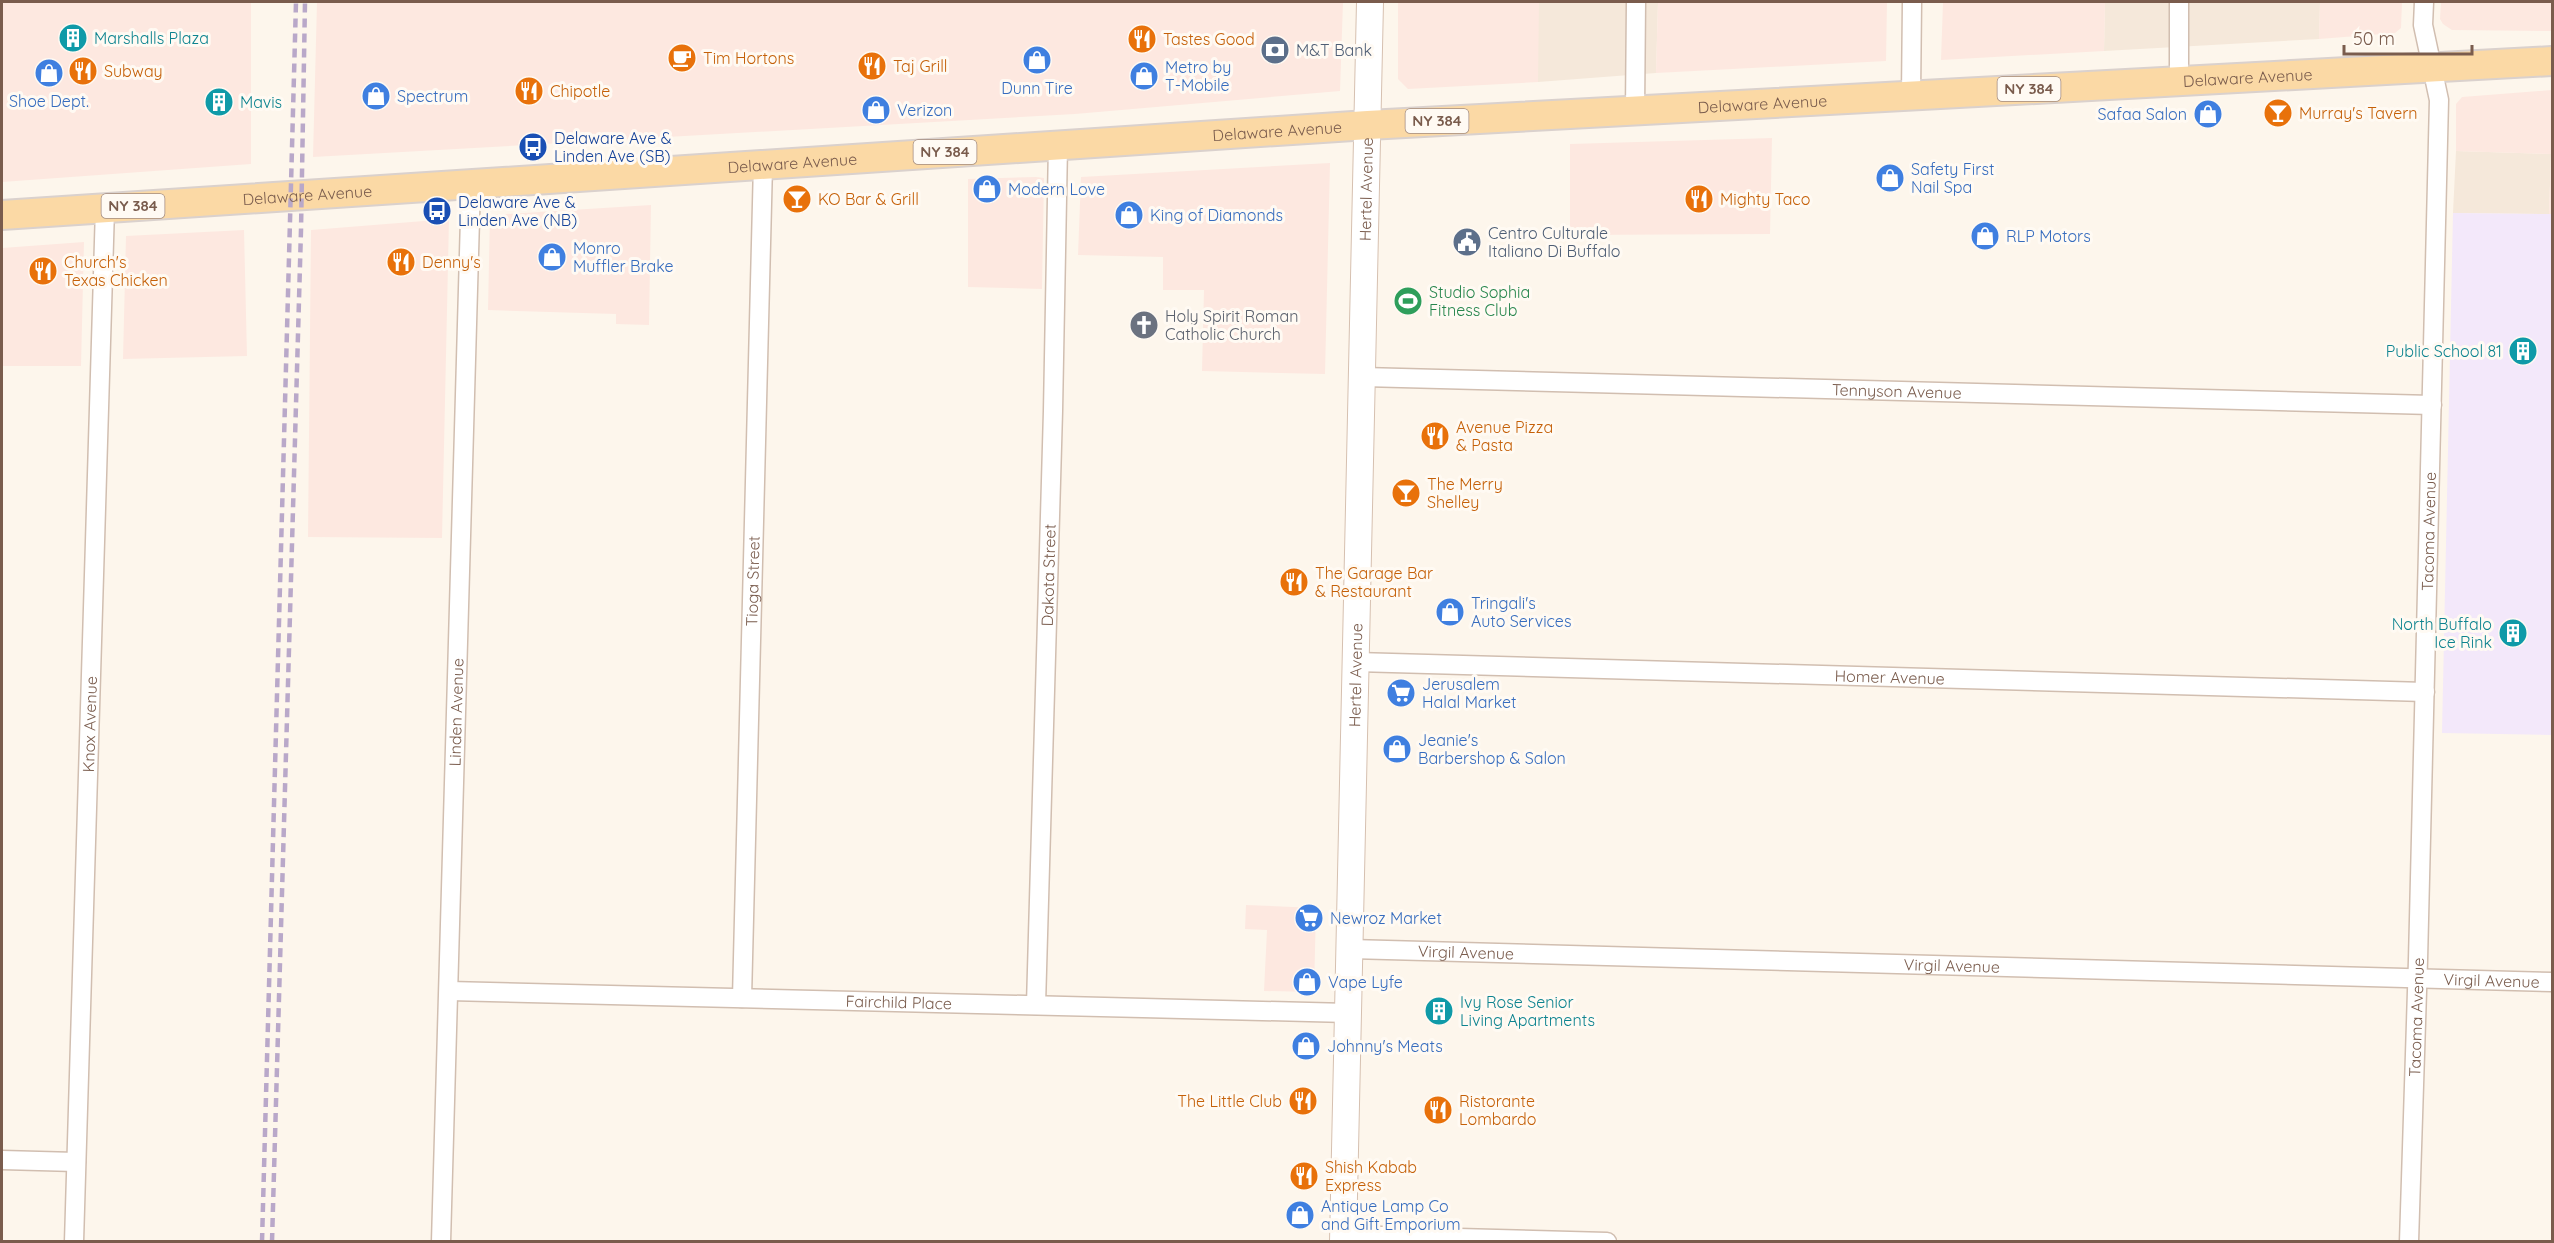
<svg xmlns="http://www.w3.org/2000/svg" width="2554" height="1243" viewBox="0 0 2554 1243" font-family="Quicksand,sans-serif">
  <rect width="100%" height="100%" fill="#fdf6ec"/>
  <path fill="#f5e8da" d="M1537 2H1658L1656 73 1538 82Z
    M2105 2H2320L2319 39 2104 51Z
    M2456 151 2551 154 2549 214 2453 213Z"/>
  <path fill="#fde8e0" d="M2 2H251V164L2 182Z
    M317 2H1343L1340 91 1075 114 313 157Z
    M1398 2H1539L1538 82 1408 89 1398 79Z
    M1658 2H1887L1886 61 1656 73Z
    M1943 2H2105L2104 51 1941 60Z
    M2320 2H2402L2401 28 2395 33 2319 39Z
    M2441 2H2552V31L2452 30 2443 24 2440 19Z
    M2552 90V214H2549L2551 154 2456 151V104L2462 97Z
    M1772 138 1770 234 1570 235V144Z
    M1330 163 1325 374 1202 371 1204 290H1163V257L1078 255 1081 177Z
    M1036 177 1044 178 1042 289 968 287V179Z
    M651 205 649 325 616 324V314L488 310 490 215Z
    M449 219 442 538 308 537 311 230Z
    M244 230 247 356 123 359 126 236Z
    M84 242 81 366H2V248Z
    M1246 905 1316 908 1314 992 1264 991 1267 930 1245 929Z"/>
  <path fill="#f3e8fa" d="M2453 213 2552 214V735L2442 733Z"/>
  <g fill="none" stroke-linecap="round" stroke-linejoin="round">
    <g stroke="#d1beb0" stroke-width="21">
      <g id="street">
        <path d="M2179 81V2"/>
        <path d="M1911 95 1912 2"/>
        <path d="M1635 111 1636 2"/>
        <path id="s1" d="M1363 377 2432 405"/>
        <path id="s2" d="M1356 662 2425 692"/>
        <path id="s3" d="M1350 949 2552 982"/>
        <path id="s4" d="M449 991 1348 1013"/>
        <path id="s5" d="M742 998 763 164"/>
        <path id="s6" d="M1036 1005 1053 411 1058 145"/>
        <path d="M2 1160 76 1162"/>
        <path d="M1343 1235 1607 1242"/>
        <path id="s7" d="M74 1242 105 208"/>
        <path id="s8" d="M441 1242 471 183"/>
        <path id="s9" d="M2409 1242 2418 960 2439 100 2423 25 2424 2"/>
      </g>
    </g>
    <g stroke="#d6c0b0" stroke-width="28">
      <g id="secondary">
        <path id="s10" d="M1343 1242 1370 2"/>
      </g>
    </g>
    <g stroke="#dad1cd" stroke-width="32">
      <g id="primary">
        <path id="s11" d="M2 215 1368 125 2552 61"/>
      </g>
    </g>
    <use href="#street" stroke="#fff" stroke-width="18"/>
    <use href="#secondary" stroke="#fff" stroke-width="26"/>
    <use href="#primary" stroke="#fbd9a5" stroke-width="28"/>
    <path stroke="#b9a8c9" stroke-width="4.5" stroke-dasharray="9 6" stroke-linecap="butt" d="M262 1242 296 2
      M272 1242 301 230 305 2"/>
  </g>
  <defs>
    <g id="building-disc" transform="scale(1.5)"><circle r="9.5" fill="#0f9aa8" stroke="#fffaf3"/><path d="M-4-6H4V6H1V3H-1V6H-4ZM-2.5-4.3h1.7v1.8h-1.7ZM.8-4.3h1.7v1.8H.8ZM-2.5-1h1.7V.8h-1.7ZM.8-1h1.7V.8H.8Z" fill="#fff"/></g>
    <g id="restaurant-disc" transform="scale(1.5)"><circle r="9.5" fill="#e8710a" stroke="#fffaf3"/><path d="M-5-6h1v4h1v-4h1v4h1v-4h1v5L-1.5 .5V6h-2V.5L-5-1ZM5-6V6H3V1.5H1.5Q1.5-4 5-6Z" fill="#fff"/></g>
    <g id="bank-disc" transform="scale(1.5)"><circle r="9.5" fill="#5c6f8a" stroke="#fffaf3"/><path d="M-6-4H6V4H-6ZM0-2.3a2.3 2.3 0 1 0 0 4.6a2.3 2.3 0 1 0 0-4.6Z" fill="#fff"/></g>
    <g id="cafe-disc" transform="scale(1.5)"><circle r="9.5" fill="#e8710a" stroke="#fffaf3"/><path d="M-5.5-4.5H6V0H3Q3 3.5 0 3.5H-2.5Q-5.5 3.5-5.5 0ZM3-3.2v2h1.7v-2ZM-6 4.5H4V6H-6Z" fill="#fff"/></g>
    <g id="shop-disc" transform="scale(1.5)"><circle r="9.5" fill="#3f7fe0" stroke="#fffaf3"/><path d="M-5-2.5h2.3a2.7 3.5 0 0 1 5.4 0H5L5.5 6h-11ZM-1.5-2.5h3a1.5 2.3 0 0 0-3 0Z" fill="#fff"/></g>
    <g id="bar-disc" transform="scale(1.5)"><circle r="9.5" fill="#e8710a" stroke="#fffaf3"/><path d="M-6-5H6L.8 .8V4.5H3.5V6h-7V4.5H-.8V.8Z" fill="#fff"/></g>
    <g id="bus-disc" transform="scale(1.5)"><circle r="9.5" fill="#1a4fb4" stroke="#fffaf3"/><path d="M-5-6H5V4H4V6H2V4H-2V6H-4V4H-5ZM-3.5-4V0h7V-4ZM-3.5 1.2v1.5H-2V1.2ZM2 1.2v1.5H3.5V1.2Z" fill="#fff"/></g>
    <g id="civic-disc" transform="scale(1.5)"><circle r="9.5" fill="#5c6f8a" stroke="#fffaf3"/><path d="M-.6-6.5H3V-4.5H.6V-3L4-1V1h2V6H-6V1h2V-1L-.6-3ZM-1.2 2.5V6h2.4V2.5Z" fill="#fff"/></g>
    <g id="stadium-disc" transform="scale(1.5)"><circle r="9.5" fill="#2e9e5b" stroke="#fffaf3"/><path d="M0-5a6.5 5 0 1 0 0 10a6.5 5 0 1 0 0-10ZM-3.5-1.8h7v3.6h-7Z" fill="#fff"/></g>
    <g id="church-disc" transform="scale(1.5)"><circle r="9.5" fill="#6b7280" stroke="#fffaf3"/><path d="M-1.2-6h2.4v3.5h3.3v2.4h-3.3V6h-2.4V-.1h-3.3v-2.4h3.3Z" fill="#fff"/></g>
    <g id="supermarket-disc" transform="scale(1.5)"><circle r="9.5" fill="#3f7fe0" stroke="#fffaf3"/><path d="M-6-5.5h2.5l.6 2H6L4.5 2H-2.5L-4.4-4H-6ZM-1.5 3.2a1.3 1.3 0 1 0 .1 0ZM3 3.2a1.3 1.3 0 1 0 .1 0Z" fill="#fff"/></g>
  </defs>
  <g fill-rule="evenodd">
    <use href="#building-disc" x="73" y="38"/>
    <use href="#restaurant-disc" x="1142" y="39"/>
    <use href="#bank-disc" x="1275" y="50"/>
    <use href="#cafe-disc" x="682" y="58"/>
    <use href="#shop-disc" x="1037" y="60"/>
    <use href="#restaurant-disc" x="872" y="66"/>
    <use href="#restaurant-disc" x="83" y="71"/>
    <use href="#shop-disc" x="49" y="73"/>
    <use href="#shop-disc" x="1144" y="76"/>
    <use href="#restaurant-disc" x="529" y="91"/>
    <use href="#shop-disc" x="376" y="96"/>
    <use href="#building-disc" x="219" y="102"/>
    <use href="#shop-disc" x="876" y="110"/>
    <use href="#bar-disc" x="2278" y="113"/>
    <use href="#shop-disc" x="2208" y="114"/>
    <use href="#bus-disc" x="533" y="147"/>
    <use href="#shop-disc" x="1890" y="178"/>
    <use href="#shop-disc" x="987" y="189"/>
    <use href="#bar-disc" x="797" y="199"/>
    <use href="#restaurant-disc" x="1699" y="199"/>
    <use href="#bus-disc" x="437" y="211"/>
    <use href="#shop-disc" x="1129" y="215"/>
    <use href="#shop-disc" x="1985" y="236"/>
    <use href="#civic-disc" x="1467" y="242"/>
    <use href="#shop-disc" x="552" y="257"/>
    <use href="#restaurant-disc" x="401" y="262"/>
    <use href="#restaurant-disc" x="43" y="271"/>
    <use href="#stadium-disc" x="1408" y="301"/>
    <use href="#church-disc" x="1144" y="325"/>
    <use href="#building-disc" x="2523" y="351"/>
    <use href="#restaurant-disc" x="1435" y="436"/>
    <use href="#bar-disc" x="1406" y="493"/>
    <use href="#restaurant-disc" x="1294" y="582"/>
    <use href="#shop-disc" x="1450" y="612"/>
    <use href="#building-disc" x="2513" y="633"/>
    <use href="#supermarket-disc" x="1401" y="693"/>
    <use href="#shop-disc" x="1397" y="749"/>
    <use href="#supermarket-disc" x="1309" y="918"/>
    <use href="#shop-disc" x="1307" y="982"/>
    <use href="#building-disc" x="1439" y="1011"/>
    <use href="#shop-disc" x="1306" y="1046"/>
    <use href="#restaurant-disc" x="1303" y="1101"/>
    <use href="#restaurant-disc" x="1438" y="1110"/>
    <use href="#restaurant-disc" x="1304" y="1176"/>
    <use href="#shop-disc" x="1300" y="1215"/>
  </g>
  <g text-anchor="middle" stroke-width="6" stroke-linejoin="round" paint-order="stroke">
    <g fill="#fffaf3" stroke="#a28b7f" stroke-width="1.5">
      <rect x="1997.5" y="77" width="63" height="24" rx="4.5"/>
      <rect x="1405.5" y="109" width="63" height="24" rx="4.5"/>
      <rect x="913.5" y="140" width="63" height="24" rx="4.5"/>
      <rect x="101.5" y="194" width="63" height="24" rx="4.5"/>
    </g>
    <g font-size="15" font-weight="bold" fill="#7a5c4d">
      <text x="2029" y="94">NY 384</text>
      <text x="1437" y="126">NY 384</text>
      <text x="945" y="157">NY 384</text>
      <text x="133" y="211">NY 384</text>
    </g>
    <g font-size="16" fill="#0d838f" stroke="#fffaf3" text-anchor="start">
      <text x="94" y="44">Marshalls Plaza</text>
      <text x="240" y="108">Mavis</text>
      <text x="2502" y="357" text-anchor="end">Public School 81</text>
      <text x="2492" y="630" text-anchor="end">North Buffalo<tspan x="2492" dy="18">Ice Rink</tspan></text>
      <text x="1460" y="1008">Ivy Rose Senior<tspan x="1460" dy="18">Living Apartments</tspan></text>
    </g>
    <g font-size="16" fill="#c56008" stroke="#fffaf3" text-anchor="start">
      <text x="1163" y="45">Tastes Good</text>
      <text x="703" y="64">Tim Hortons</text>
      <text x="893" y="72">Taj Grill</text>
      <text x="104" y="77">Subway</text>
      <text x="550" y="97">Chipotle</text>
      <text x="2299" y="119">Murray's Tavern</text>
      <text x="818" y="205">KO Bar &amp; Grill</text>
      <text x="1720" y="205">Mighty Taco</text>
      <text x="64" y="268">Church's<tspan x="64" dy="18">Texas Chicken</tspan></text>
      <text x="422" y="268">Denny's</text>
      <text x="1456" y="433">Avenue Pizza<tspan x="1456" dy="18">&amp; Pasta</tspan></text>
      <text x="1427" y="490">The Merry<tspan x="1427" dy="18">Shelley</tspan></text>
      <text x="1315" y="579">The Garage Bar<tspan x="1315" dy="18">&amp; Restaurant</tspan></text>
      <text x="1282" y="1107" text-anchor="end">The Little Club</text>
      <text x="1459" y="1107">Ristorante<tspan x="1459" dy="18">Lombardo</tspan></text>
      <text x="1325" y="1173">Shish Kabab<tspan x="1325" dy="18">Express</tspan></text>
    </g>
    <g font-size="16" fill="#4e5e75" stroke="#fffaf3" text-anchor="start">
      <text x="1296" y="56">M&amp;T Bank</text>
      <text x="1488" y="239">Centro Culturale<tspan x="1488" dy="18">Italiano Di Buffalo</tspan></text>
    </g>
    <g font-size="16" fill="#366cbe" stroke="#fffaf3" text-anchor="start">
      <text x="1165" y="73">Metro by<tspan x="1165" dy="18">T-Mobile</tspan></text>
      <text x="1037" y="94" text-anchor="middle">Dunn Tire</text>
      <text x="397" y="102">Spectrum</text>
      <text x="49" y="107" text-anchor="middle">Shoe Dept.</text>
      <text x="897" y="116">Verizon</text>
      <text x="2187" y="120" text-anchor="end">Safaa Salon</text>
      <text x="1911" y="175">Safety First<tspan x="1911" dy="18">Nail Spa</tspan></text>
      <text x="1008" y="195">Modern Love</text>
      <text x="1150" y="221">King of Diamonds</text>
      <text x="2006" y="242">RLP Motors</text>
      <text x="573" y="254">Monro<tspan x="573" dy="18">Muffler Brake</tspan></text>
      <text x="1471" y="609">Tringali's<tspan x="1471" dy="18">Auto Services</tspan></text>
      <text x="1422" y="690">Jerusalem<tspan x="1422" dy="18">Halal Market</tspan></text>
      <text x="1418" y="746">Jeanie's<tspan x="1418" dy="18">Barbershop &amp; Salon</tspan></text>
      <text x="1330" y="924">Newroz Market</text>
      <text x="1328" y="988">Vape Lyfe</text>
      <text x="1327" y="1052">Johnny's Meats</text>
      <text x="1321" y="1212">Antique Lamp Co<tspan x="1321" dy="18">and Gift Emporium</tspan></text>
    </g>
    <g font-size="16" fill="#7a5c4d" stroke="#fffaf3">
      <text dy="6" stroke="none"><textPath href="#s11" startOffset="2250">Delaware Avenue</textPath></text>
      <text dy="6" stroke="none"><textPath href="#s11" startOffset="1764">Delaware Avenue</textPath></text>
      <text dy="6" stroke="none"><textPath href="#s11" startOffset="1278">Delaware Avenue</textPath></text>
      <text dy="6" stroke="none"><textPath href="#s11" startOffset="792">Delaware Avenue</textPath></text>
      <text dy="6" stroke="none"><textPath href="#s10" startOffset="1053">Hertel Avenue</textPath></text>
      <text dy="6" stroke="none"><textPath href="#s11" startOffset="306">Delaware Avenue</textPath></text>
      <text dy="6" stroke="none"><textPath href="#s1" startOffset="534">Tennyson Avenue</textPath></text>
      <text dy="6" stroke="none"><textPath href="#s9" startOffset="711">Tacoma Avenue</textPath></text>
      <text dy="6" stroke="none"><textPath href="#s6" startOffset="430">Dakota Street</textPath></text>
      <text dy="6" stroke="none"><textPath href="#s5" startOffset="417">Tioga Street</textPath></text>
      <text dy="6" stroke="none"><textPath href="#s10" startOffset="567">Hertel Avenue</textPath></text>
      <text dy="6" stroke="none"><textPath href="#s2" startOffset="534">Homer Avenue</textPath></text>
      <text dy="6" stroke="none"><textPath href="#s8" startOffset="530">Linden Avenue</textPath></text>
      <text dy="6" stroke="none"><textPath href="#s7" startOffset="518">Knox Avenue</textPath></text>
      <text dy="6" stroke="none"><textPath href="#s3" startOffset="116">Virgil Avenue</textPath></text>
      <text dy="6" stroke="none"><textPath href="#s3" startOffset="602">Virgil Avenue</textPath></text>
      <text dy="6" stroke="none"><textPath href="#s3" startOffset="1142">Virgil Avenue</textPath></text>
      <text dy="6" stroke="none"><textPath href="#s4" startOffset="450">Fairchild Place</textPath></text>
      <text dy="6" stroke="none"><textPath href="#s9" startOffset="225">Tacoma Avenue</textPath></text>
    </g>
    <g font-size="16" fill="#164399" stroke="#fffaf3" text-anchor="start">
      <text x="554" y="144">Delaware Ave &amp;<tspan x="554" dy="18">Linden Ave (SB)</tspan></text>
      <text x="458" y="208">Delaware Ave &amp;<tspan x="458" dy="18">Linden Ave (NB)</tspan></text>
    </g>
    <g font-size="16" fill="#27864d" stroke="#fffaf3" text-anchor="start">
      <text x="1429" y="298">Studio Sophia<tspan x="1429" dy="18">Fitness Club</tspan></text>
    </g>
    <g font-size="16" fill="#5b616d" stroke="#fffaf3" text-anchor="start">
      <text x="1165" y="322">Holy Spirit Roman<tspan x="1165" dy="18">Catholic Church</tspan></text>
    </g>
  </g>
  <rect width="2554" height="1243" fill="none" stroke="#7a5c4d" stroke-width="6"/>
  <path d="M2344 45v9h128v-9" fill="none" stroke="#7a5c4d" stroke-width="3"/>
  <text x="2353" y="45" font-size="18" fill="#7a5c4d" stroke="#fffaf3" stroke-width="4.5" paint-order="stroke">50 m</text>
</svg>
